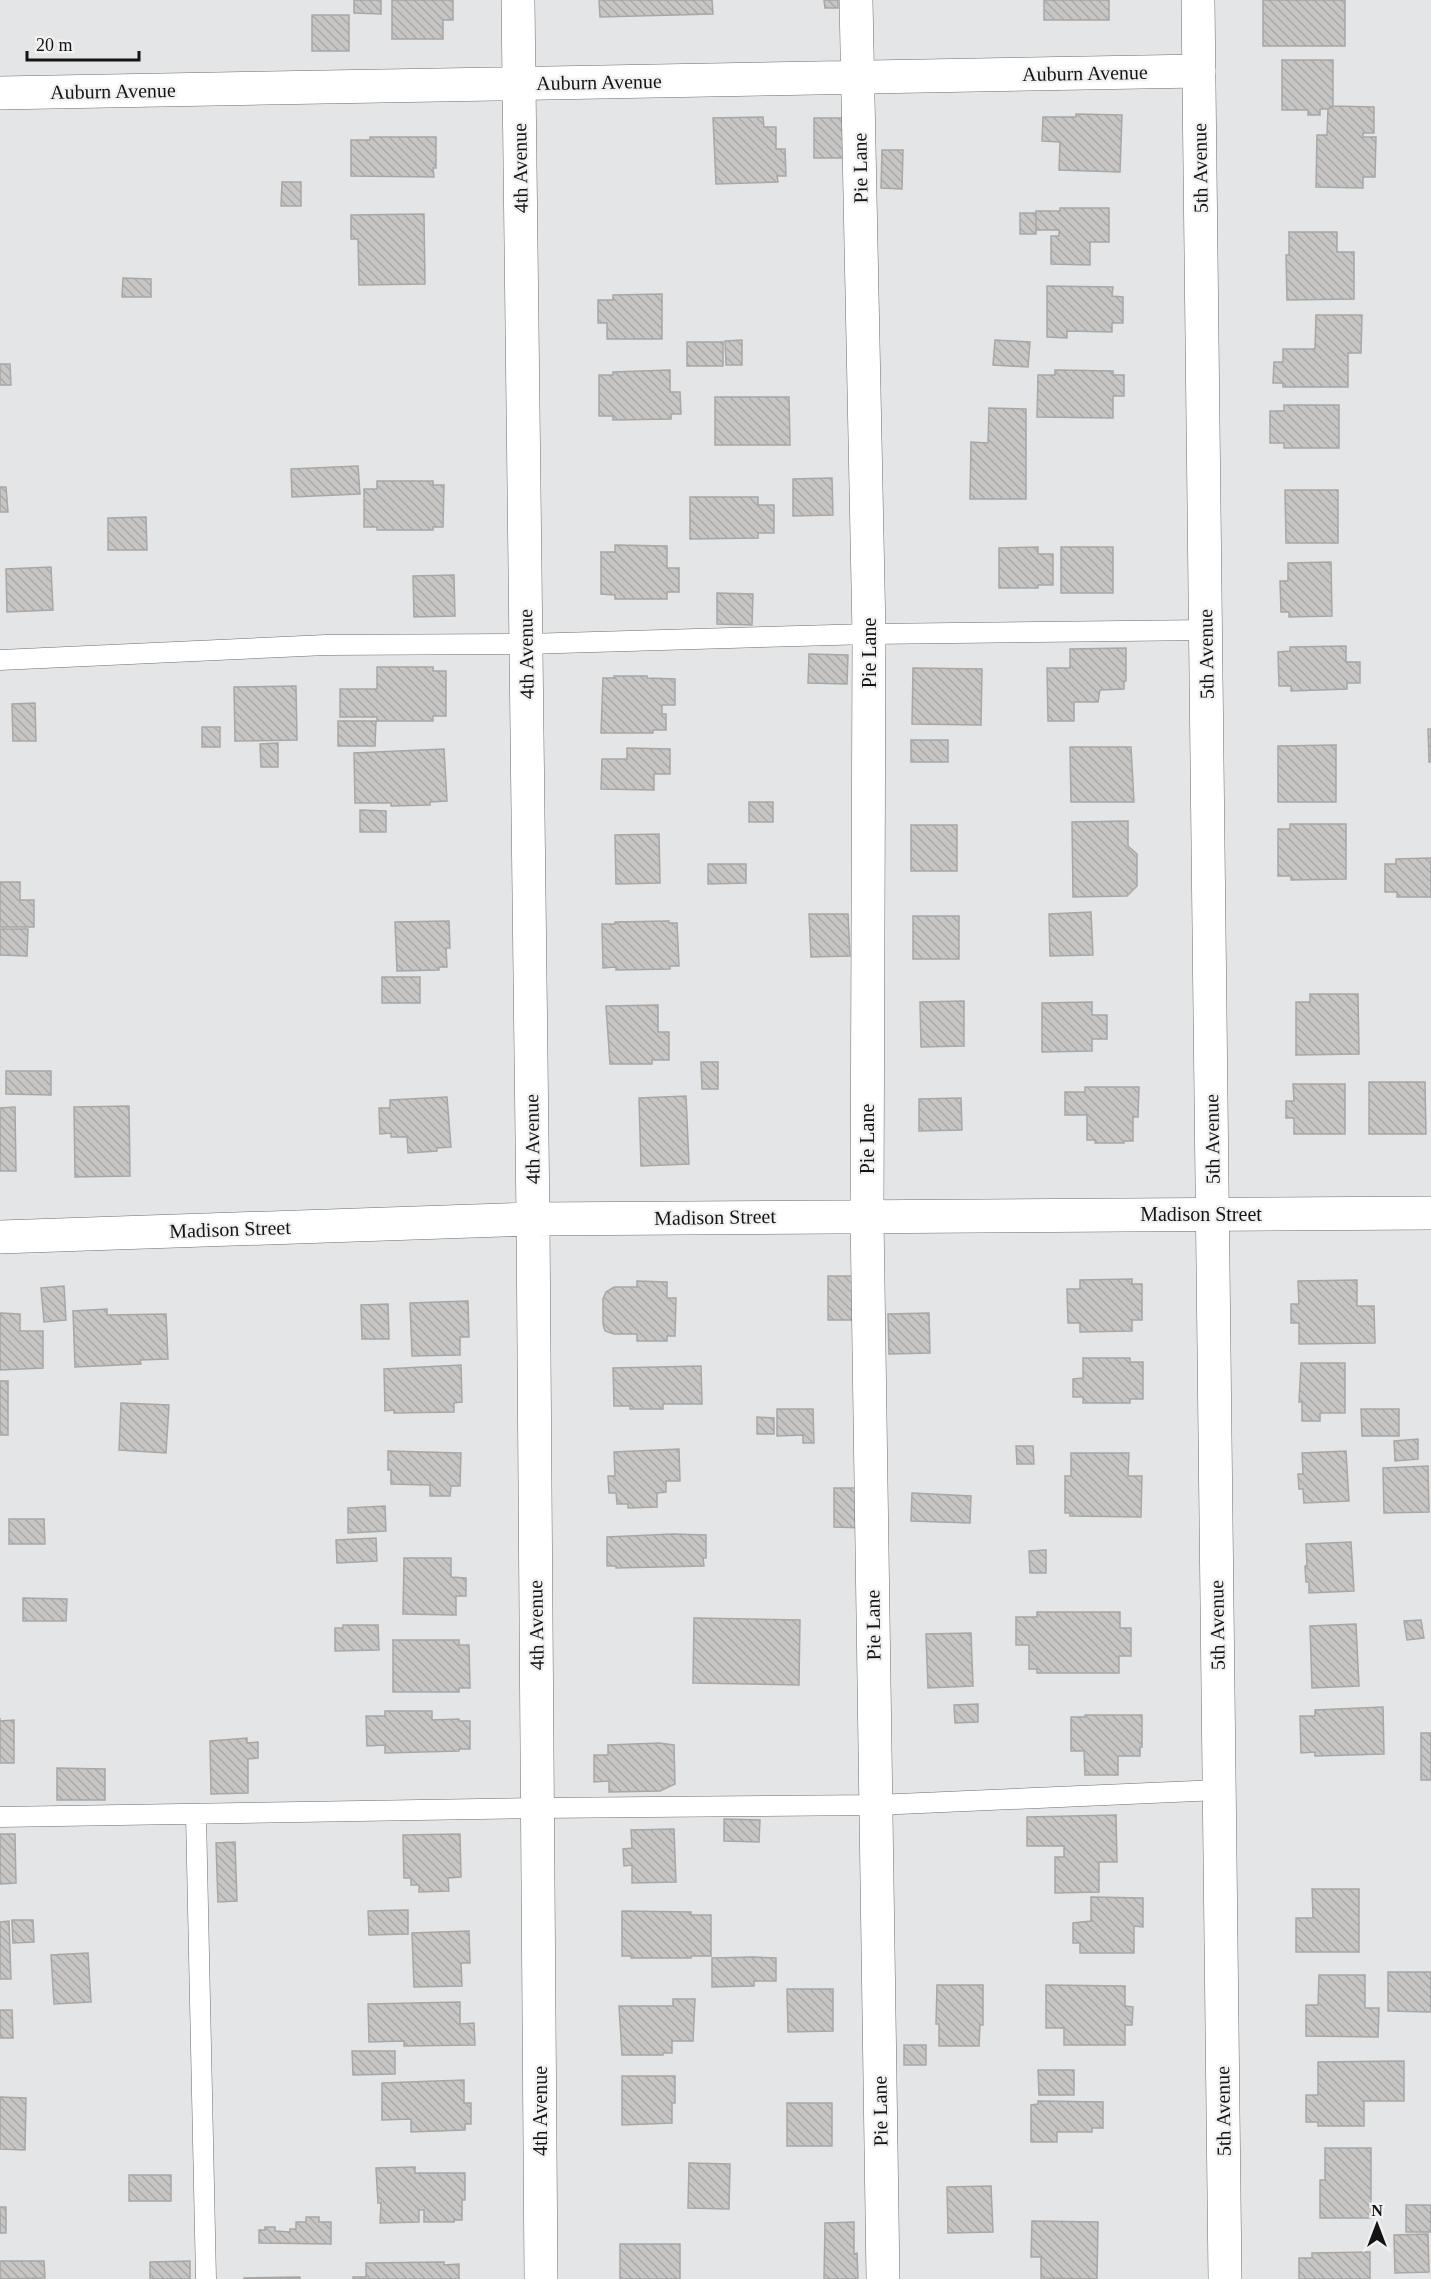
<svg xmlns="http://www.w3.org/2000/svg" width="1431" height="2279" viewBox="0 0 1431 2279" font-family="Georgia,serif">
  <defs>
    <pattern id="building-back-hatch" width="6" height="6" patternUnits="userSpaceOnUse" patternTransform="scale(1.5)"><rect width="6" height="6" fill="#c7c6c5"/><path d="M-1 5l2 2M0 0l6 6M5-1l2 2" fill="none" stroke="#aaa9a8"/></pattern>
  </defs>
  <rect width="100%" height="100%" fill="#e4e5e6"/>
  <path fill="url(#building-back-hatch)" stroke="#a8a7a6" stroke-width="1.5" d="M354 0H381V14L354 13Z
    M392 0H453V20H443V39H392Z
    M599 0H712L713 14 600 17Z
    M824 0H838V8H825Z
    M1044 0H1109V20H1044Z
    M1263 0H1345V46H1263Z
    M312 15H349V51H312Z
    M1282 60H1333V106L1328 109H1320V115H1308V110H1282Z
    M1333 106 1374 107V133H1363V137H1376L1375 177H1363V188L1316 187 1317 135H1327L1328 109Z
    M1076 114 1122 115 1120 172 1059 170 1060 142 1042 141 1043 117H1076Z
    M763 117 764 127H776V149H785L786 176H777L778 182 716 184 713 118Z
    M814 118H845V158H814Z
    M370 137H436V168H433L434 177 351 176V140H370Z
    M882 150H903L902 189 881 188Z
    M282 182H301V206H281Z
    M1060 208H1109V242H1090V265L1051 264V236H1059V230H1036V211H1060Z
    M1020 213H1036V234H1020Z
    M424 214 425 284 359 285 358 239H351V215Z
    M1289 232H1337V252H1354V299L1287 300 1286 255H1289Z
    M123 278 151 279V297H122Z
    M1047 286 1113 287 1112 296 1123 297V323H1112V332L1067 331V338L1047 337Z
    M662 294V339H607V323H598V300H613V295Z
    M1316 315H1362L1361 353H1348V387H1283V383H1273L1274 362H1283V349H1315Z
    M742 340V365H726L725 341Z
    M995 340 1030 342 1028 367 993 365Z
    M687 342H723V366H687Z
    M0 364H10L11 385H0Z
    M670 370V392H680L681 414H671V419L613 420V416H599V375H613V372Z
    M1055 370 1113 371V375H1124V396H1113V418L1037 417 1038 375H1055Z
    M715 397H789L790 445H715Z
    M1284 405H1339V448H1284V443H1270V411H1284Z
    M989 408 1026 409V499H970L971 442 988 443Z
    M358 466 360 494 292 497 291 469Z
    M832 478 833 515 793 516V479Z
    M377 481H433V485H444L443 527H433V530H377V527H364V489H377Z
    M0 487H6L8 512H0Z
    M1285 490H1338V543H1286Z
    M690 497H758V505H774V533H758V538L690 539Z
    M146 517 147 550H108V518Z
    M615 545 667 546V568H679V592H667V599H615V595L601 594V552H615Z
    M1038 547V554H1053V585H1038V588H999V548Z
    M1061 547H1113V593H1061Z
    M1331 562 1332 616 1289 617V612H1281L1280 581H1288V563Z
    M51 567 53 610 7 612 6 569Z
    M454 575 455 616 414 617 413 576Z
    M717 593 753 594 752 625 717 624Z
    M1346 646V662H1360V683H1347V689L1291 691V686H1279L1278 652 1290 651V647Z
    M1126 648V681H1124V689L1100 690 1098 702H1074V721H1048L1047 668H1070V649Z
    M809 654 848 655 847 684 808 683Z
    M377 667H433V671H446V716H433V721H377V717H340V689H377Z
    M913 668 982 669 981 725 912 724Z
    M614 676H647V678L675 679V705H662V714H666V730H653V733H601L603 678H614Z
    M296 686 297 740 235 741 234 687Z
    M35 703 36 741H13L12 704Z
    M338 721H376L375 746H338Z
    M202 727H220V747H202Z
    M1428 729H1431V762H1429Z
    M911 740H948V762H911Z
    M278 743V767H261L260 744Z
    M1336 745V802H1278V746Z
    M1070 747H1131L1134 802H1071Z
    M627 748 670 749V774H654V790L601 789 602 759H627Z
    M444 749 447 801 430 802V805L391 806V803H355L354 753Z
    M749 802H773V822H749Z
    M360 810 386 811V832H360Z
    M1128 821V846L1137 854V886L1127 896 1073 897 1072 822Z
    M1290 824H1346V879L1291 880V876H1278V829H1290Z
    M911 825H957V871H911Z
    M659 834 660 883 616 884 615 835Z
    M1431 858V897H1397V892H1385V864H1396V859Z
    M708 864H746V883L708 884Z
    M0 882H20V900H34V927H0Z
    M1091 912 1093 955 1050 956 1049 914Z
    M809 914H848L850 956 811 957Z
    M913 916H959V959H913Z
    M449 921 450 948H446L447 967H439V970L397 971 395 922Z
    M669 921V923H677L679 966H670V969L616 970V967L603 968 602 924H615V922Z
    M0 929H28L27 956 0 955Z
    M382 977H420V1003H382Z
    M1310 994H1358L1359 1054 1296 1055V1002H1310Z
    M964 1001V1046L921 1047 920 1002Z
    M1092 1002V1015H1107V1039H1092V1051L1042 1052V1003Z
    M658 1005V1032H669V1060H652V1064H610L606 1006Z
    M701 1062H718V1089H702Z
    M6 1071H51V1095L6 1094Z
    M1369 1082H1425L1426 1134H1369Z
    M1293 1084H1345V1134H1294V1118H1286V1101H1294Z
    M1085 1087H1139L1138 1117H1133V1141H1124V1143H1095V1140H1087V1115H1065V1092H1085Z
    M686 1096 689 1164 641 1166 639 1098Z
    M447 1097 451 1147 437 1148V1151L408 1153 407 1137H391V1133L380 1134 379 1108H390V1100Z
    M961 1098 962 1130 919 1131V1099Z
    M129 1106 130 1176 75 1177 74 1107Z
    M15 1107 16 1171H0V1108Z
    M828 1276H856V1320H828Z
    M1132 1279V1284H1142V1320H1132V1331L1080 1332V1323H1068L1067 1289H1080V1280Z
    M1357 1280V1306H1374L1375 1343 1299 1344V1323H1291V1304H1299L1298 1281Z
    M637 1281 667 1282V1298H676L675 1336H667V1341H637V1334H614L605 1331 603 1324V1299L606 1292 614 1287H637Z
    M64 1286 66 1320 44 1322 41 1288Z
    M468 1301 469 1337H460V1355L412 1356 410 1303Z
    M388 1304 389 1339H362L361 1305Z
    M107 1309V1315L166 1314 168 1359 140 1360 141 1364 75 1367 73 1311Z
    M0 1313 20 1314V1331H43V1368L0 1370Z
    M929 1313 930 1353 889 1354 888 1314Z
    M1083 1358H1130V1362H1143V1399H1130V1403H1083V1397H1073V1379L1083 1378Z
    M1301 1363H1345V1413H1320V1421H1302V1402H1299Z
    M461 1365 462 1402 454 1403V1412L394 1413V1410L385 1411 384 1369Z
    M701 1366 702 1404H663V1409H630V1406H614L613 1368Z
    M0 1381H8V1435H0Z
    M121 1403 169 1405 166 1453 119 1450Z
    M777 1409H813L814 1443H803V1435L777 1436Z
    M1361 1409H1399V1436H1362Z
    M757 1417 774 1418V1434H757Z
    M1418 1439V1459L1395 1461 1394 1441Z
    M1016 1446H1033L1034 1464H1017Z
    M679 1449 680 1481H666V1492L657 1493V1507L628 1508V1504H617L616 1493H609L608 1476H615L614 1452Z
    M388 1451 461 1453 460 1486H451L450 1496H430V1485L391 1484V1470H388Z
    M1346 1451 1349 1501 1304 1503 1303 1489H1299L1298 1474H1303L1302 1453Z
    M1071 1453H1129L1128 1476H1142L1141 1517 1070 1516V1513H1065V1476H1071Z
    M1428 1466 1429 1512 1384 1513 1383 1468Z
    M834 1488H863V1528L834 1527Z
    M912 1493 971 1496 970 1523 911 1521Z
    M385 1506 386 1531 348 1533V1508Z
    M9 1519H44L45 1544H9Z
    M673 1534 706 1535V1558H703L704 1566 616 1568V1566H607V1537Z
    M376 1538 377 1561 337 1563 336 1540Z
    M1351 1542 1354 1591 1309 1593V1582H1306L1305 1566H1307L1306 1544Z
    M1046 1550V1573H1030L1029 1551Z
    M404 1558H451V1577L466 1578V1596H456V1615L403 1614Z
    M23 1598 67 1599 66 1621H23Z
    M1037 1612H1120V1628H1131V1656H1119V1673H1037V1669H1029V1645H1016V1617H1037Z
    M694 1618 800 1620 799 1685 693 1683Z
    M1421 1620 1424 1638 1407 1640 1404 1621Z
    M1356 1624 1359 1686 1312 1688 1310 1626Z
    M343 1625H378L379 1650 335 1651V1628H343Z
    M971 1633 973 1686 928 1688 926 1634Z
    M393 1640H459V1645H469L470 1688H459V1692H393Z
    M978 1704V1722L955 1723 954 1705Z
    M1383 1707 1384 1754 1315 1756V1752L1301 1753 1300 1716H1315V1710Z
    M385 1711H432V1720L459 1719V1721H470V1749H459V1751L385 1753V1745L367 1746 366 1716H385Z
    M1085 1715H1142V1747H1140V1756H1118V1775H1085L1084 1751H1071V1717H1085Z
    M0 1718V1721L14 1720V1763H0Z
    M1421 1733H1431V1780H1421Z
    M247 1738V1743L258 1742V1758L248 1759V1793L211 1794 210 1741Z
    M659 1743 674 1745 675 1784 660 1791 609 1792V1781L594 1782V1755H608V1745Z
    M57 1768 105 1769V1800H57Z
    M1116 1815 1117 1862H1099V1892L1055 1893V1857H1064V1846H1027V1817Z
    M724 1819 760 1820 759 1842 724 1841Z
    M674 1829 676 1882 632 1883V1865L624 1866 623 1849 632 1848 631 1830Z
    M0 1834H15L16 1883 0 1884Z
    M460 1834 461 1877 448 1878 449 1891 419 1892V1885H411V1878H404L403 1835Z
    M235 1842 237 1901 218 1902 216 1843Z
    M1312 1889H1359V1952H1296V1918H1313Z
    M1091 1897 1143 1898V1927L1134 1926V1953H1080V1943H1073V1923L1091 1921Z
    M408 1910V1934L369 1935 368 1911Z
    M622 1911 691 1912V1915H711V1956H691V1958H631V1956H622Z
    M12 1920H33L34 1942 13 1943Z
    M9 1921 11 1979H0V1922Z
    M469 1931 470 1963H461L462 1986 414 1987 412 1933Z
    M88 1953 91 2002 54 2004 51 1955Z
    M753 1957 776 1958V1981H754V1986L712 1987V1958Z
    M1388 1972H1431V2012L1388 2011Z
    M1319 1975H1365V2008H1379L1378 2037 1306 2036V2005H1318Z
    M937 1985H983V2025H980L979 2046H939V2024H936Z
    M1046 1985 1125 1986V2006L1133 2007 1132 2025H1125V2045H1064V2028H1046Z
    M787 1989H833V2031L788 2032Z
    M673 1999H695L693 2041H672V2053H663V2055H622L619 2006H673Z
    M460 2002V2024L474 2023 475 2045 404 2046V2041L369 2042 368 2004Z
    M0 2010H12L13 2038H0Z
    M904 2045H926V2065H904Z
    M352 2051H395V2074L353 2075Z
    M1404 2061V2101H1364V2126H1318V2122H1306V2095H1318V2062Z
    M1038 2070H1074V2095H1039Z
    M622 2076H675V2103H672V2123L622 2125Z
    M464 2080V2103H471V2124H465V2130L411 2132V2119L382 2120V2083Z
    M0 2097 26 2098 25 2150 0 2149Z
    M1038 2101 1103 2102V2128H1092V2132H1057V2142H1031V2105L1038 2104Z
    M787 2103H832V2146H787Z
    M1325 2148H1371V2218H1320V2180H1325Z
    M689 2163 730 2164 729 2209 688 2208Z
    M415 2167V2173H465V2200H462V2220H454V2222H424V2210H419V2222L380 2223 381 2203H378L376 2168Z
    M129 2175H171V2201H129Z
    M991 2186 993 2232 948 2233 947 2187Z
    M1406 2205H1431V2232H1406Z
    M0 2207H6V2233H0Z
    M306 2217H319V2222H331V2244L259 2243V2230H265V2227H275V2231L290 2232V2229H296V2222H306Z
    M1032 2221 1098 2222 1097 2279 1041 2278V2257H1031Z
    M854 2222V2254L857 2253 858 2279H824L825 2223Z
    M1428 2234 1429 2272 1395 2273 1394 2235Z
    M620 2244H680V2279H620Z
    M1370 2252V2279H1299V2258H1312V2253Z
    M0 2261H44L45 2278 0 2279Z
    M190 2261V2279H150V2262Z
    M444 2262V2265L459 2264V2279H353V2277H366V2263Z
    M300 2277V2279H244V2278Z"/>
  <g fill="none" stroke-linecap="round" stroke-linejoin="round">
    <g stroke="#6d6e6f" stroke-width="21">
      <path id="service" d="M0 660 326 645 526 644 869 634 1206 630
        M196 1815 206 2279
        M0 1817 538 1808 876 1805 1219 1790"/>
    </g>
    <g stroke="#6d6e6f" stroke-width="34">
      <path id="minor" d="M518 0 533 1219 541 2279
        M856 0 869 634 867 1216 883 2279
        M0 93 1199 71
        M0 1237 533 1219 1431 1213"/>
    </g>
    <g stroke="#6d6e6f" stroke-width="34">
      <path id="tertiary" d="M1198 0 1225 2279"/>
    </g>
    <use href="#service" stroke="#fff" stroke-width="20"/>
    <use href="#minor" stroke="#fff" stroke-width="33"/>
    <use href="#tertiary" stroke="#fff" stroke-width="33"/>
  </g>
  <g text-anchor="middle" stroke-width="4.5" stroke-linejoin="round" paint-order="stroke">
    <g font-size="20" fill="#141415" stroke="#f2f2f3">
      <text transform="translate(1085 73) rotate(-1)" y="7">Auburn Avenue</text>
      <text transform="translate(599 82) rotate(-1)" y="7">Auburn Avenue</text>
      <text transform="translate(113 91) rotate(-1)" y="7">Auburn Avenue</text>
      <text transform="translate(520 168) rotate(-91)" y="7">4th Avenue</text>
      <text transform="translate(860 168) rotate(-91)" y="7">Pie Lane</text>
      <text transform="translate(1200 168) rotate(-91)" y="7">5th Avenue</text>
      <text transform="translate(869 653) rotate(-90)" y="7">Pie Lane</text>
      <text transform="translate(526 654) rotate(-91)" y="7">4th Avenue</text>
      <text transform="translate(1206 654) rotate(-91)" y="7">5th Avenue</text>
      <text transform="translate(532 1139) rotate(-91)" y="7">4th Avenue</text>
      <text transform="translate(867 1139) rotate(-90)" y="7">Pie Lane</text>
      <text transform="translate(1212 1139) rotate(-91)" y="7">5th Avenue</text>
      <text x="1201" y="1221">Madison Street</text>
      <text transform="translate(715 1217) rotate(-1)" y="7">Madison Street</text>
      <text transform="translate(230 1229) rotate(-2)" y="7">Madison Street</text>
      <text transform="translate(536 1625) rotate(-91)" y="7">4th Avenue</text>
      <text transform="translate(873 1625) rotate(-91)" y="7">Pie Lane</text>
      <text transform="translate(1217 1625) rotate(-91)" y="7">5th Avenue</text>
      <text transform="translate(540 2111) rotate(-90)" y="7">4th Avenue</text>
      <text transform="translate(880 2111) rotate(-91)" y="7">Pie Lane</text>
      <text transform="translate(1223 2111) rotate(-91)" y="7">5th Avenue</text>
    </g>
  </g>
  <g transform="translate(1377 2225)" stroke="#f2f2f3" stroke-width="4.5" paint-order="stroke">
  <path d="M0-4.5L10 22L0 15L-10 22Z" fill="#141415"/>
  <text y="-9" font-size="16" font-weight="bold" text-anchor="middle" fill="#141415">N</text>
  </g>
  <path d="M27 51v9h112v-9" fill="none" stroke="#141415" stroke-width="3"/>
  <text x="36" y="51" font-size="18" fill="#141415" stroke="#f2f2f3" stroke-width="4.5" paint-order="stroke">20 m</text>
</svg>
